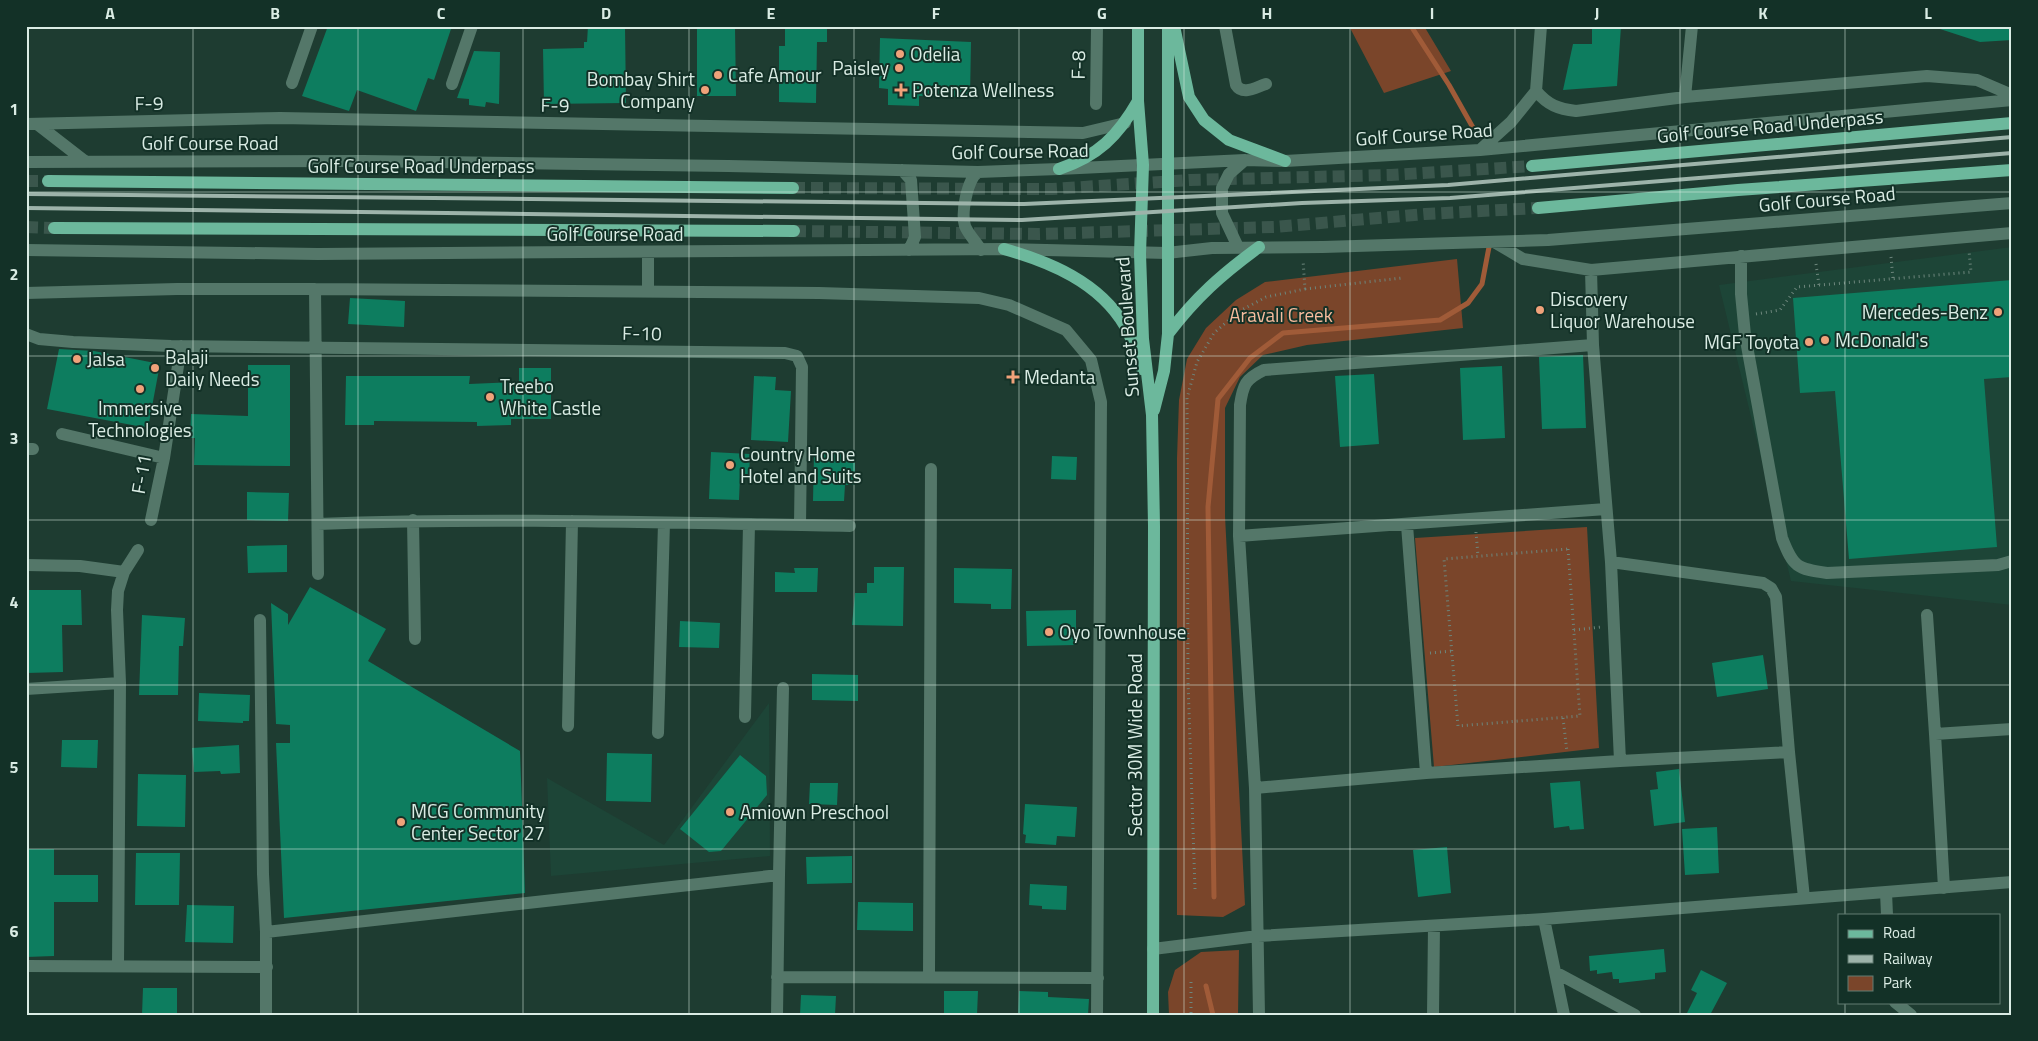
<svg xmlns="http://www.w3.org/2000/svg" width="2038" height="1041" viewBox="0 0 2038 1041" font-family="'Titillium Web',sans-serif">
  <rect width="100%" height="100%" fill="#1e3c31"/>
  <path fill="#1d4537" d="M2012 247V605L1791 581 1719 285Z
    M769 703 770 856 551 876 547 778 664 845Z"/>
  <path fill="#7a452a" d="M1349 26H1424L1451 71 1384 93Z
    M1457 259 1463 328 1307 345 1263 355 1240 377 1225 408V516L1245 905 1223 917 1177 915V458L1179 400 1187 359 1206 328 1236 300 1265 282Z
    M1587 527 1599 748 1434 767 1415 538Z
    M1239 950 1238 1015H1169L1168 992 1175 970 1201 952Z"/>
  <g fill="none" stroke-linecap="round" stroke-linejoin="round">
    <path stroke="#a05b38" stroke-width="5" d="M1411 26 1449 85 1476 133
      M1214 897 1208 507 1218 399 1250 358 1283 333 1440 320 1468 303 1482 284 1489 247
      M1206 986 1213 1015"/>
  </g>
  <path fill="#0d7d5f" d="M328 26H452L434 80 428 78 416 111 357 90 349 111 302 96Z
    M588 26H625L626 103 544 104 543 49 584 48V42H587Z
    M697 26H735L736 96H697Z
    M785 26H827V42H817L816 103 779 102V46H785Z
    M1592 26H1621L1617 86 1563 90 1573 44H1592Z
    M1940 26H2012V40L1980 42 1940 29Z
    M880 38 971 42 970 97 919 96V106L888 105V89L879 88Z
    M474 51 500 52 499 104 486 102 485 107 469 105V99L457 98Z
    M2012 280V377L1984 379 1997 547 1849 559 1835 391 1800 393 1793 298Z
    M350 298 405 301 404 327 348 324Z
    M59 349 94 351 160 364 148 428 47 409Z
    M1583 355 1586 428 1542 429 1539 357Z
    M248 365H290V466L194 465 195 438H190L191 414 248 416Z
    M1502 366 1505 438 1463 440 1460 368Z
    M519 368H551V419H511V425L477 426V422L374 421V425H345L346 376H470L469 384 519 382Z
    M1374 374 1379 444 1340 447 1335 376Z
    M754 376 776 377 775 390 791 391 788 442 751 440Z
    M711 452 750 454 749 478 740 477 739 500 709 499Z
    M814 453 855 454V485H845L844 501H813Z
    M1052 456 1077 457 1076 480 1051 479Z
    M247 492 289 493 288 521 247 520Z
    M287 545V572L248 573 247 546Z
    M874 567H904L903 626 852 625 855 593H867V583H874Z
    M794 568H818L817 592H775V572L795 573Z
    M954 568 1012 569 1011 609H991V604L954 603Z
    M310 587 386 629 368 661 520 751 525 893 284 918 276 743H290V725L276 724 271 603 288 614V625Z
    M26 590H81L82 625H62L63 672 26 673Z
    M1076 610V645L1027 646 1026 611Z
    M142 615 185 618 183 646H179L178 695H139Z
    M680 621 720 623 719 648 679 647Z
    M1763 655 1768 689 1717 697 1712 663Z
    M812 674 858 675V701L812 700Z
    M199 693 250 695 249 721H243V723L198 721Z
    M62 740H98L97 768 61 767Z
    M239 745 240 773 221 774 220 771 194 772 192 748Z
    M607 753 652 754 651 802 606 801Z
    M740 755 766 776 767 795 721 851 709 852 680 829Z
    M1679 769 1685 822 1654 826 1650 790 1658 789 1656 772Z
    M138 774 186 775 185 827 137 826Z
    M1580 781 1584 829 1570 830 1569 826 1554 828 1550 783Z
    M810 783H838L837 805 809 804Z
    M1025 804 1077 807 1075 837 1057 836 1056 845 1025 843 1026 835 1023 834Z
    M1717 827 1719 873 1685 875 1682 829Z
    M1447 847 1451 893 1418 897 1413 850Z
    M26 849H54V875H98V902H54V956L26 957Z
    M136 853H180L179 905H135Z
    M852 856V883L807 884 806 857Z
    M1030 884 1067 886 1066 910 1042 909V906L1029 905Z
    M858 902 913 903V931L857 930Z
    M187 905 234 906 233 943 185 942Z
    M1664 949 1666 972 1655 973V979L1619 983V979H1613L1612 972 1597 974V970L1590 971 1589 956Z
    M1701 970 1727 983 1710 1015H1686L1697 993 1691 990Z
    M143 988H177V1015H142Z
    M944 991H978L977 1015H944Z
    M1019 991 1048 992V997L1089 999 1088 1015H1018Z
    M801 995 836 996 835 1015H800Z"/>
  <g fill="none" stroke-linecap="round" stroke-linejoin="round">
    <path stroke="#3a564c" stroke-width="12" stroke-dasharray="12 6" stroke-linecap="butt" d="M26 181H48
      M793 188 1052 189 1190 180 1391 175 1532 166
      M26 227 54 228
      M794 231 1039 234 1274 227 1425 214 1538 208"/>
    <path stroke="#6d867c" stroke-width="3" stroke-dasharray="1 4" stroke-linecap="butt" d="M1891 257 1893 279
      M1816 264 1819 285
      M1305 289 1402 278
      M1756 314 1780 310 1797 287 1971 272 1969 251
      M1476 532 1478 556
      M1568 549 1580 716 1458 726 1444 559Z
      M1574 630 1601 627
      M1430 653 1452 651
      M1563 718 1567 752
      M1195 889 1188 682 1187 398 1197 362 1214 333 1238 312 1266 297 1305 289 1303 260
      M1191 982V1015"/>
    <path stroke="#547769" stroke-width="12" d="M1225 26 1236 85C1243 96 1256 87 1266 84
      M292 83 312 26
      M452 84 472 26
      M1536 91C1548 105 1558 109 1576 111L1685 97 1927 76 1977 80 2012 95
      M1685 97 1692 26
      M1096 104 1097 26
      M26 124 280 118 1083 133 1125 123
      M37 124 86 162
      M1480 150 1511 122 1536 91 1541 26
      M26 162 363 161 728 166 978 172 1059 169 1245 160 1285 161 1480 150 2012 100
      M902 170 911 180 915 237 909 250
      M978 172C967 180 961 213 965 226 968 234 977 243 981 250
      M1496 243 1523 259 1591 270 2012 233
      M1238 247 1222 213V188L1229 174 1245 160
      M26 250 318 254 1004 249 1167 253 1212 248 1323 247 1548 240 2012 203
      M648 252V292
      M1741 256V294L1745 335 1782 538C1793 567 1797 569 1827 573L1998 565 2012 561
      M1591 270 1593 345
      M315 289 318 574
      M26 293 177 289H315L819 293 979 298 1009 305 1066 330 1091 360 1101 402 1097 1015
      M26 334 39 339 73 342 171 346 785 353 797 356 802 367 800 525
      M62 434 164 458
      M26 449H33
      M151 520 164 458 181 346
      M413 520 415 639
      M318 524C496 517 673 523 850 526
      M1407 525 1426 773
      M1239 536 1606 509
      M1611 562 1763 583 1771 588 1776 597 1789 752 1804 898
      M26 565 80 566 124 572
      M1927 615 1935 734
      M260 620 263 874 266 932V1015
      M26 689 120 683
      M745 717 749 524
      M568 726 572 521
      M658 733 664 523
      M1255 788 1426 773 1620 761 1789 752
      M779 875 783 688
      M1944 888 1935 734 2012 729
      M1886 892 1887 915
      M1544 919 1564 1015
      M266 932 779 875 777 1015
      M1153 949 1258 936 1544 919 2012 882
      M26 966 267 967
      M118 966 120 683 117 610 118 591 124 572 138 550
      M1555 972 1635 1015
      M929 976 931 469
      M777 977 1098 978
      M1895 1002 1911 1015
      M1259 1015 1255 788 1239 536 1240 405C1243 385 1245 379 1264 370L1593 345 1611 562 1620 761
      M1433 1015 1434 926"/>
    <path stroke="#6cb89c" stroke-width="12" d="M1138 26V101L1143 165 1140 254 1143 339 1152 415 1154 526 1153 1015
      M1174 26 1189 97 1204 120 1229 140 1285 161
      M1532 166 2012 123
      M1059 169C1098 156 1118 136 1138 101
      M48 181 793 188
      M1538 208 1738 190 2012 170
      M54 228 794 231
      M1004 249C1050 262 1099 282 1125 326 1132 338 1137 355 1142 369
      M1168 334C1196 297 1221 275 1259 247
      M1154 410 1164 371 1168 334V26"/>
    <path stroke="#9db3aa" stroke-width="4" d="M26 194 1024 204 1448 185 2012 137
      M26 208 1022 220 1302 203 1450 198 2012 153"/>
  </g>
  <path fill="none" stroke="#daece4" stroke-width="1" stroke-opacity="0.55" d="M193 26V1015M358 26V1015M523 26V1015M689 26V1015M854 26V1015M1019 26V1015M1184 26V1015M1350 26V1015M1515 26V1015M1680 26V1015M1845 26V915M26 192H2012M26 356H2012M26 520H2012M26 685H2012M26 849H2012M1845 1002V1015"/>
  <g fill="#f0a27a" stroke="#133127" stroke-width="2">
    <circle cx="900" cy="54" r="5"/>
    <circle cx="899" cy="68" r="5"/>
    <circle cx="718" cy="75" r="5"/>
    <circle cx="705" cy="90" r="5"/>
    <path d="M898.5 82.5h5v5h5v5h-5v5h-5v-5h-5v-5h5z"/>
    <circle cx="1540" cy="310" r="5"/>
    <circle cx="1998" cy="312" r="5"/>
    <circle cx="1825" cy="340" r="5"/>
    <circle cx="1809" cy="342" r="5"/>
    <circle cx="77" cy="359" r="5"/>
    <circle cx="155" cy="368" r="5"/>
    <path d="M1010.5 369.5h5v5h5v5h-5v5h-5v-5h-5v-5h5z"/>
    <circle cx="140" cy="389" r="5"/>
    <circle cx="490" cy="397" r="5"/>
    <circle cx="730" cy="465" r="5"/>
    <circle cx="1049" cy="632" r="5"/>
    <circle cx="730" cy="812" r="5"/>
    <circle cx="401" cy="822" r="5"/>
  </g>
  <g text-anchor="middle" stroke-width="4" stroke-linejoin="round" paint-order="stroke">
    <g font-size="19" fill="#daece4" stroke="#133127" text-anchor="start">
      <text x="910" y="61">Odelia</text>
      <text x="889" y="75" text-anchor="end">Paisley</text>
      <text x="728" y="82">Cafe Amour</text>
      <text x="695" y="86" text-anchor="end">Bombay Shirt<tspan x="695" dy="22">Company</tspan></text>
      <text x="912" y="97">Potenza Wellness</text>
      <text x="1550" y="306">Discovery<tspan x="1550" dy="22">Liquor Warehouse</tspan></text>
      <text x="1988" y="319" text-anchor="end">Mercedes-Benz</text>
      <text x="1835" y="347">McDonald's</text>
      <text x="1799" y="349" text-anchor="end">MGF Toyota</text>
      <text x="165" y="364">Balaji<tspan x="165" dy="22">Daily Needs</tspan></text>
      <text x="87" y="366">Jalsa</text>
      <text x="1024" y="384">Medanta</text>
      <text x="500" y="393">Treebo<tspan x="500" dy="22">White Castle</tspan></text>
      <text x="140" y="415" text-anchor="middle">Immersive<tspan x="140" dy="22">Technologies</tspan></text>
      <text x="740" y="461">Country Home<tspan x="740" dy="22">Hotel and Suits</tspan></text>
      <text x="1059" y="639">Oyo Townhouse</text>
      <text x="411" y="818">MCG Community<tspan x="411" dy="22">Center Sector 27</tspan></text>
      <text x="740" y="819">Amiown Preschool</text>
    </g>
    <g font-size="19" fill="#daece4" stroke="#133127">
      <text transform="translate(1078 65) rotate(-89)" y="7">F-8</text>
      <text transform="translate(149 103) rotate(-1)" y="7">F-9</text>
      <text transform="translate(555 105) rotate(1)" y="7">F-9</text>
      <text transform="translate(1770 126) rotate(-5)" y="7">Golf Course Road Underpass</text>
      <text transform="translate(1424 134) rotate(-4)" y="7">Golf Course Road</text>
      <text x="210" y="150">Golf Course Road</text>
      <text transform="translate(1020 151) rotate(-1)" y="7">Golf Course Road</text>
      <text x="421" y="173">Golf Course Road Underpass</text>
      <text transform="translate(1827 199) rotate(-5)" y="7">Golf Course Road</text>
      <text x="615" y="241">Golf Course Road</text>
      <text transform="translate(1127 327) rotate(-94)" y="7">Sunset Boulevard</text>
      <text transform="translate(642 333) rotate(1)" y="7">F-10</text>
      <text transform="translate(141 474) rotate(-80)" y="7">F-11</text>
      <text transform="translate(1135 745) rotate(-90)" y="7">Sector 30M Wide Road</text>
    </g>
    <g font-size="19" fill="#f7bc9e" stroke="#133127">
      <text x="1281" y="322">Aravali Creek</text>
    </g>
  </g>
  <rect width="2038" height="1041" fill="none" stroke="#133127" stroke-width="55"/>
  <rect x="1838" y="914" width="162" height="90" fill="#133127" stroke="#637c73"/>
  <rect x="1848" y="930" width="25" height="8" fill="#6cb89c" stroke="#637c73"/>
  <text x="1883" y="938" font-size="15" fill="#daece4">Road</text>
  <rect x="1848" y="955" width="25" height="8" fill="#9db3aa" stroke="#637c73"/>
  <text x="1883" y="964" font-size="15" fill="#daece4">Railway</text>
  <rect x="1848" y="976" width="25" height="15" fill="#7a452a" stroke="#637c73"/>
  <text x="1883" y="988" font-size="15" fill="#daece4">Park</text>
  <rect x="28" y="28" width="1982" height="986" fill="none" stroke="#daece4" stroke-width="2"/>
  <g font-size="16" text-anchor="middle" font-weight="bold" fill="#daece4">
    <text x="110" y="19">A</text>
    <text x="275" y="19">B</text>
    <text x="441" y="19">C</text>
    <text x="606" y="19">D</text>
    <text x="771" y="19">E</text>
    <text x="936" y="19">F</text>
    <text x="1102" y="19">G</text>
    <text x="1267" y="19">H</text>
    <text x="1432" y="19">I</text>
    <text x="1597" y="19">J</text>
    <text x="1763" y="19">K</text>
    <text x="1928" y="19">L</text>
    <text x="14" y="115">1</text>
    <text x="14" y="280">2</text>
    <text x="14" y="444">3</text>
    <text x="14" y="608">4</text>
    <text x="14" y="773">5</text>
    <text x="14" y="937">6</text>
  </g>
</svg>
